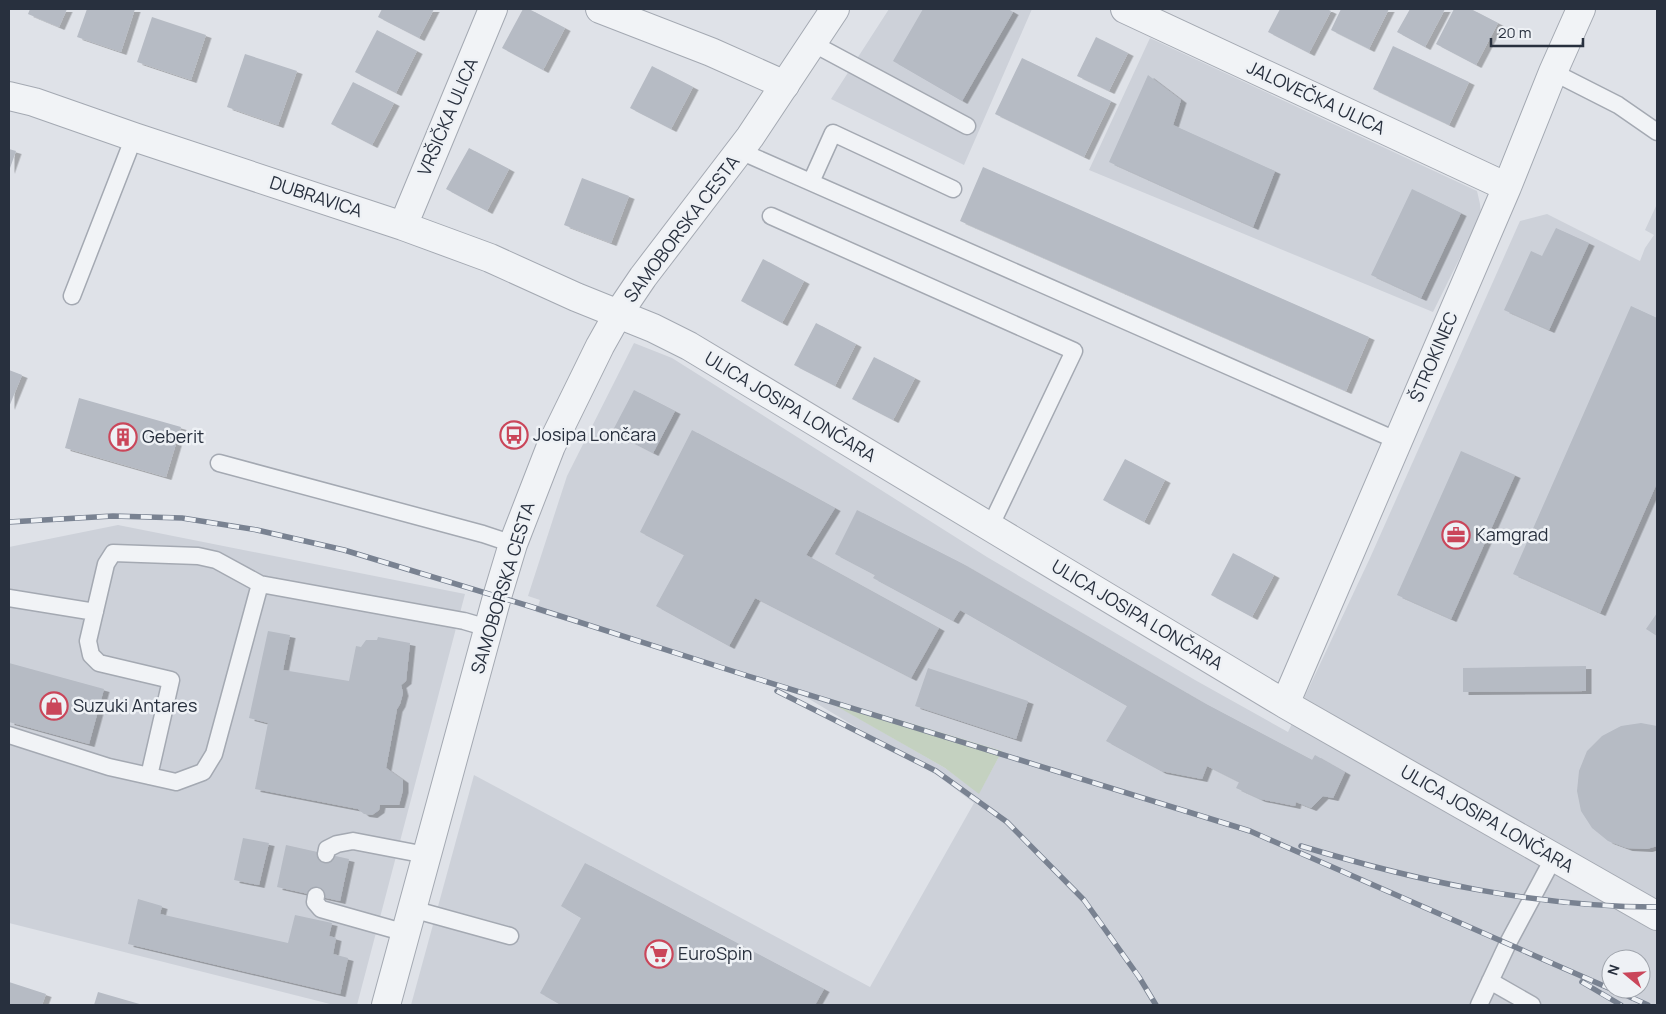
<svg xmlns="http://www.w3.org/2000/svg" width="1666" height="1014" viewBox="0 0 1666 1014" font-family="Manrope,sans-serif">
  <defs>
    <filter id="shadow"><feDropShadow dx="5.5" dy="3" stdDeviation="0" flood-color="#0004"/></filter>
  </defs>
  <rect width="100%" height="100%" fill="#dfe2e8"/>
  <path fill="#cdd1d9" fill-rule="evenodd" d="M889 9H1032L964 165 831 99Z
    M1150 38 1477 191 1480 204 1481 215 1433 312 1089 170Z
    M1657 204V1005H411L474 775 870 987 974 803 938 776 789 687 536 612 540 600 528 596 567 476 634 343 672 358 987 557 1195 680 1288 732 1370 558 1520 221 1547 214 1640 261 1645 248 1654 235 1645 230ZM820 696 1002 751 979 793 945 768ZM1611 959H1641V989H1611Z
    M118 525 465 594 357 1005H334L9 923V547Z"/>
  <path fill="#c4d1c0" d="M817 695 1002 751 979 794 945 768Z"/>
  <path fill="#b6bbc4" filter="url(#shadow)" d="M30 9H67L59 27 28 14Z
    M87 9H135L121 52 77 37Z
    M382 9H434L419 38 378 17Z
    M523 9H529L565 28 543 70 502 48Z
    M923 9H1008L1013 12 962 101 893 61Z
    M1280 9H1327L1331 11 1309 53 1268 32Z
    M1341 9H1389L1369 49 1331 30Z
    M1410 9H1445L1425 47 1397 32Z
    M1454 9H1471L1498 23 1476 65 1436 44Z
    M152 17 206 35 191 80 137 62Z
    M377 30 417 51 396 93 355 72Z
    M1096 37 1128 53 1109 91 1077 76Z
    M1393 46 1469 82 1449 125 1373 89Z
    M245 54 297 71 278 125 227 107Z
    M1022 58 1111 101 1084 157 995 114Z
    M652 66 693 87 671 129 630 108Z
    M1148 75 1181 100 1173 125 1275 171 1253 227 1109 162Z
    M353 82 394 103 372 145 331 124Z
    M469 148 509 169 487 211 446 189Z
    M9 149 16 151 9 171Z
    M983 167 1369 337 1346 391 960 221Z
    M582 178 629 196 611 243 564 225Z
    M1412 189 1461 213 1421 298 1371 275Z
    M1556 228 1589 243 1549 330 1504 310 1531 251 1542 256Z
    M763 259 804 281 782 323 741 301Z
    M1631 306 1657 318V483L1600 613 1513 574Z
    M816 323 856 344 835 386 794 365Z
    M874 357 915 378 893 420 852 399Z
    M9 370 22 375 9 407Z
    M634 390 675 411 653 453 612 432Z
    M79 398 181 427 166 477 65 448Z
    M692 430 835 508 806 555 939 628 911 678 755 598 729 646 656 606 684 555 640 532Z
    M1461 451 1515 475 1451 619 1397 595Z
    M1125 459 1165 480 1144 522 1103 500Z
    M857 510 961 563 1202 702 1312 760 1315 755 1345 772 1333 798 1323 796 1311 808 1296 802 1295 806 1260 799 1236 788 1239 782 1207 766 1202 779 1161 771 1106 741 1127 706 960 610 953 621 873 578 875 575 835 554Z
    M1233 553 1274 575 1252 617 1211 595Z
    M1657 613V636L1646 629Z
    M268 631 290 635 283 670 349 681 356 646 361 647 366 640H377L378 637 410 643 406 681 401 685 403 693 400 704 397 709 386 768 403 780V790L399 805H380L379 810 372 815 364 814 358 809 255 789 268 723 249 718Z
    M9 663 104 689 89 744 9 722Z
    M1586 666V691L1463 692V668Z
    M928 668 1028 701 1016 739 915 706Z
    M1641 723 1657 726V846L1647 849 1627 848 1608 841 1592 828 1581 811 1577 791 1579 771 1587 751 1602 736 1621 726Z
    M243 838 269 843 259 885 234 880Z
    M286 845 349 859 340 901 277 887Z
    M585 863 824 989 815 1005H561L540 993 581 918 561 906Z
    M138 899 162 906 160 914 288 943 295 915 332 923 329 936 336 938 333 954 348 958 340 994 128 944Z
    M9 982 46 994 42 1005H9Z
    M98 992 143 1005H94Z"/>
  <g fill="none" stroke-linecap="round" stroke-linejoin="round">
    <g stroke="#a4a9b2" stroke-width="19">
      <path id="service" d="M812 43 967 126
        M1553 72 1618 105 1657 132
        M740 151 1398 441
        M811 182 833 133 953 189
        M771 216 1074 351 990 527
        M72 296 134 137
        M219 463 483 534 513 544
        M9 598 95 612
        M9 735 109 767 176 782 203 772 214 754 260 584
        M149 776 171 680 99 663 91 655 88 641 106 564 113 553 198 556 216 560 260 584 464 621 488 628
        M326 854 327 849 337 844 353 841 426 855
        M316 896 315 902 321 909 406 933
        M412 909 510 936
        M1490 981 1532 1005
        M1479 1005 1508 943 1554 857"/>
    </g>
    <g stroke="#a4a9b2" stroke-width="30">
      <path id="minor" d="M600 9 711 52 785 85
        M1125 9 1507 187
        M9 96 34 102 134 137 403 226 490 258 576 297 653 328 689 346 1285 704 1657 916
        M403 226 493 9
        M1285 704 1507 187 1553 72 1581 9"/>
    </g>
    <g stroke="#a4a9b2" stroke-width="30">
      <path id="tertiary" d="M386 1005 497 597 513 544 551 446 600 346 618 314 643 277 750 137 835 9"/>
    </g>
    <use href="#service" stroke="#f1f3f6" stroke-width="16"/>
    <use href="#minor" stroke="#f1f3f6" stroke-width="28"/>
    <use href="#tertiary" stroke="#f1f3f6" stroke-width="28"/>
    <g stroke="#798291" stroke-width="5.5">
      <path id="rail" d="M9 522 113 516 182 518 257 530 344 550 532 607 748 676 1250 831 1611 989
        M777 691 936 771 1007 822 1084 900 1139 977 1156 1005
        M1301 846C1417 881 1536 907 1657 907
        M1582 982 1621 1005
        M1612 989 1648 1005"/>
    </g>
    <use href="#rail" stroke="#eef1f5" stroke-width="4" stroke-dasharray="11" stroke-linecap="butt"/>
  </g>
  <defs>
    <g id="bus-ring" transform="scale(1.4375)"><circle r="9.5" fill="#eef1f5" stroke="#ca465a" stroke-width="1.5"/><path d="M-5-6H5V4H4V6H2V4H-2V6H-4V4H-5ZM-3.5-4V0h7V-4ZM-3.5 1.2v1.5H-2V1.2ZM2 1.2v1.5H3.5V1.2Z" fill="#ca465a"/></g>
    <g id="building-ring" transform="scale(1.4375)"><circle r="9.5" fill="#eef1f5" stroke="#ca465a" stroke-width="1.5"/><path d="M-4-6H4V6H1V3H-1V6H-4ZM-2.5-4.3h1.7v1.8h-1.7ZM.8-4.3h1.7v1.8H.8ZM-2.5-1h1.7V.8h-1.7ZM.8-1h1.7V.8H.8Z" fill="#ca465a"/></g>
    <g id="office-ring" transform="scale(1.4375)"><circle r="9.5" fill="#eef1f5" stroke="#ca465a" stroke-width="1.5"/><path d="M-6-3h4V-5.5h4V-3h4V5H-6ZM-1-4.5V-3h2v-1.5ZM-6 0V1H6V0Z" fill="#ca465a"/></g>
    <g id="shop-ring" transform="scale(1.4375)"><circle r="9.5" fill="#eef1f5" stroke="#ca465a" stroke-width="1.5"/><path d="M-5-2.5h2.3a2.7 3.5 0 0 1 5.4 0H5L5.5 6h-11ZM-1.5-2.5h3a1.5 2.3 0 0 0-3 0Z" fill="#ca465a"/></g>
    <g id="supermarket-ring" transform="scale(1.4375)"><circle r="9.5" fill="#eef1f5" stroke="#ca465a" stroke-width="1.5"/><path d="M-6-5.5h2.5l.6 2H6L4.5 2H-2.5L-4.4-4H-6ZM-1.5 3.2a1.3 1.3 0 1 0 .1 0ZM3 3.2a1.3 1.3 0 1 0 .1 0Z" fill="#ca465a"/></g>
  </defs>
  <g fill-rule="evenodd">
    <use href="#bus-ring" x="514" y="435"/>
    <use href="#building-ring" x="123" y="437"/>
    <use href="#office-ring" x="1456" y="535"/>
    <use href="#shop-ring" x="54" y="706"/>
    <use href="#supermarket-ring" x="659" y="954"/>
  </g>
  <g text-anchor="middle" stroke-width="5" stroke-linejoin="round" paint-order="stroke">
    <g font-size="18" fill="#28303e" stroke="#eef1f5">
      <text transform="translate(1316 98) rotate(25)" y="6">JALOVEČKA ULICA</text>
      <text transform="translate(448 117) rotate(-67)" y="6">VRŠIČKA ULICA</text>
      <text transform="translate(316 197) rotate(18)" y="6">DUBRAVICA</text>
      <text transform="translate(682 229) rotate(-53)" y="6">SAMOBORSKA CESTA</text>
      <text transform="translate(1434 357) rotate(-67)" y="6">ŠTROKINEC</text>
      <text transform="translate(790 407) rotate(31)" y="6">ULICA JOSIPA LONČARA</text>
      <text transform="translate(503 588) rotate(-73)" y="6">SAMOBORSKA CESTA</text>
      <text transform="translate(1137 615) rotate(31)" y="6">ULICA JOSIPA LONČARA</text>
      <text transform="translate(1487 819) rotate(30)" y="6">ULICA JOSIPA LONČARA</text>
    </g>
    <g font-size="18" fill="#28303e" stroke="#eef1f5" text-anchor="start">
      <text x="533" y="441">Josipa Lončara</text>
      <text x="142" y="443">Geberit</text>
      <text x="1475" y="541">Kamgrad</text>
      <text x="73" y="712">Suzuki Antares</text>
      <text x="678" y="960">EuroSpin</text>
    </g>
  </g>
  <rect width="1666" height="1014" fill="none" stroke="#28303e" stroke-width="20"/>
  <g transform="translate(1626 974) rotate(288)"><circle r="24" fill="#eef1f5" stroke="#9fa4ac"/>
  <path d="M0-4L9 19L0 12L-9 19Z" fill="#ca465a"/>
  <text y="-8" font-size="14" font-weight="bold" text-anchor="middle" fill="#28303e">N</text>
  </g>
  <path d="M1491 38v8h92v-8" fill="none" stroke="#28303e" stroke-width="2.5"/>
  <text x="1498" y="38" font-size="15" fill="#28303e" stroke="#eef1f5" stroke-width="4" paint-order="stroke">20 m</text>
</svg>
